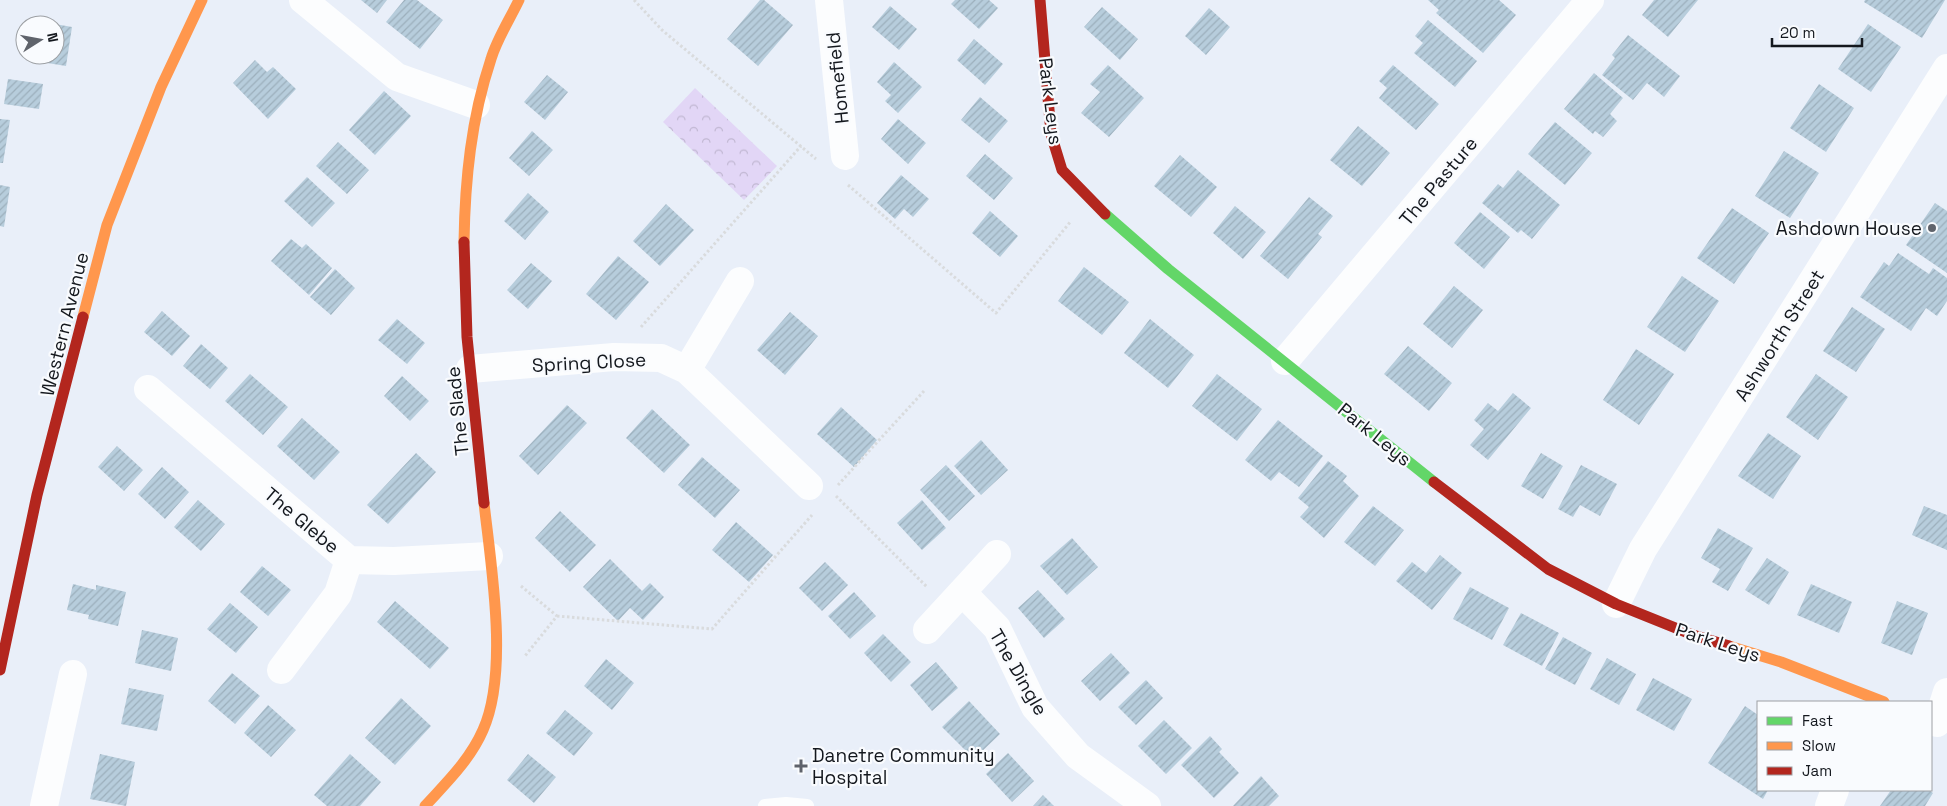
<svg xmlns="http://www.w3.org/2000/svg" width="1947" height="806" viewBox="0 0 1947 806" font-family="'Space Grotesk',sans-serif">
  <defs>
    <pattern id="park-crowns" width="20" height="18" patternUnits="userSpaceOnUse" patternTransform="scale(1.25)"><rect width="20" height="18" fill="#e2d6f6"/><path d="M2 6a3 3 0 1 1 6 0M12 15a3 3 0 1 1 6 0" fill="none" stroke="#c1b7d2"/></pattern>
    <pattern id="building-hatch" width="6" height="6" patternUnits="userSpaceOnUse" patternTransform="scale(1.25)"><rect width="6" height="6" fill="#b7cddc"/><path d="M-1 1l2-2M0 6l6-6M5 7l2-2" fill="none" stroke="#9cafbc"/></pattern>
  </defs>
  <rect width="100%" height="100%" fill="#e9eff9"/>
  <path fill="url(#park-crowns)" d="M695 88 777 166 744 200 663 122Z"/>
  <path fill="url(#building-hatch)" d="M361 0H387L377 13Z
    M404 0H417L443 20 420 49 386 22Z
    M760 0H764L793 25 758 66 727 39Z
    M955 0H989L998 8 979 29 951 4Z
    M1428 0H1499L1516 15 1483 53 1436 13 1439 10Z
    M1654 0H1698L1668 37 1642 15Z
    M1865 0H1945L1922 38 1864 2Z
    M890 6 917 29 899 50 872 27Z
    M1102 7 1138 39 1120 60 1084 27Z
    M1209 8 1230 27 1206 55 1185 36Z
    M1428 20 1477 61 1455 87 1414 53 1423 43 1415 36Z
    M55 24 72 27 66 66 29 60 30 55H55Z
    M1868 24 1901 47 1871 92 1838 69Z
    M1628 35 1680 76 1664 97 1647 83 1633 100 1602 75 1615 58 1612 55Z
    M974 39 1003 64 985 85 957 60Z
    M255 60 267 72 273 67 296 89 268 119 233 83Z
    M894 62 922 87 898 113 885 101 891 95 877 82Z
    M1108 65 1144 98 1109 137 1081 113 1100 92 1090 84Z
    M1393 65 1439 104 1416 130 1379 98 1387 88 1379 81Z
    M1594 73 1623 98 1610 114 1617 121 1603 137 1595 131 1593 134 1564 109Z
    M547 75 568 92 545 120 524 102Z
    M8 79 43 84 39 109 4 104Z
    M1819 84 1854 108 1826 152 1790 128Z
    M384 91 411 116 375 155 349 130Z
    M980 97 1008 121 989 143 961 120Z
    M0 119 10 120 3 163H0Z
    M898 119 926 143 908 164 881 139Z
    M1555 122 1592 153 1565 185 1528 154Z
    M1358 126 1390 153 1362 186 1330 160Z
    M532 131 553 150 529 176 509 158Z
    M338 142 369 170 347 194 316 166Z
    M1784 151 1819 173 1790 218 1755 196Z
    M985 154 1013 178 994 200 966 176Z
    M1180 155 1217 187 1191 217 1154 186Z
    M1518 170 1560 205 1532 239 1521 230 1518 233 1482 203 1498 184 1503 188Z
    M901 175 929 199 913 217 904 209 895 219 877 203Z
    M307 177 335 203 312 227 284 201Z
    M0 185 10 187 4 227 0 226Z
    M528 193 549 212 525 240 504 221Z
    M1309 197 1333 216 1318 234 1322 237 1288 279 1260 256Z
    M1935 203 1947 211V273L1906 245Z
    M666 204 694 230 660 266 633 241Z
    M1235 206 1266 232 1243 259 1213 233Z
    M1732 208 1769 233 1734 284 1697 258Z
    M990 211 1018 236 1000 257 972 233Z
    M1480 212 1510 237 1484 269 1454 243Z
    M291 239 302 248 306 244 332 268 309 295 271 261Z
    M1898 253 1929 274 1933 268 1947 278V301L1937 316 1926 308 1911 331 1860 297 1884 262 1889 266Z
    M618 256 649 282 616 320 586 294Z
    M531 263 552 281 528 309 507 290Z
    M1084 267 1129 302 1102 335 1058 301Z
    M335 269 355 288 331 315 310 297Z
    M1682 276 1719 301 1685 352 1647 327Z
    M1454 286 1483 310 1452 348 1423 324Z
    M1852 307 1885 329 1856 372 1823 351Z
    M162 311 190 336 172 356 144 332Z
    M790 312 818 336 785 375 757 350Z
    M397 319 425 343 407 364 378 340Z
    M1150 319 1194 355 1168 388 1124 353Z
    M201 344 228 368 210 389 183 366Z
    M1408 346 1452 383 1429 411 1384 374Z
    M1636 349 1674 374 1639 425 1603 400Z
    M250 374 288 407 263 435 225 401Z
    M1217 374 1262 409 1237 441 1192 406Z
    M1816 374 1848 397 1818 440 1786 417Z
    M402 376 429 401 410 421 384 396Z
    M1513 393 1531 408 1488 460 1470 445 1484 429 1474 420 1488 403 1498 411Z
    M567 405 587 423 538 475 519 456Z
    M841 407 877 440 854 467 817 434Z
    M652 409 690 445 664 473 626 438Z
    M302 418 340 452 314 480 277 446Z
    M1278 420 1323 456 1299 487 1279 472 1271 481 1245 460Z
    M1768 433 1801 456 1773 499 1738 476Z
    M981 440 1008 470 981 495 954 466Z
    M117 446 143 470 124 491 98 467Z
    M416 453 436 472 388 524 367 505Z
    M1541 453 1563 466 1543 499 1521 486Z
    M702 457 740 490 715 518 678 485Z
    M1328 461 1347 476 1343 481 1359 496 1324 538 1300 517 1309 507 1298 498Z
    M946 465 975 496 949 521 920 490Z
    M1581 465 1617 484 1600 516 1580 505 1573 517 1558 509Z
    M162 467 189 492 165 519 138 494Z
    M198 500 225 524 201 551 174 527Z
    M922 500 946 528 922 550 897 523Z
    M1373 506 1404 530 1375 566 1344 542Z
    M1924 506 1947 515V550L1912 535Z
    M560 511 596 545 570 572 535 538Z
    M736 522 773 555 749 582 712 550Z
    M1718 528 1753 548 1728 591 1712 582 1720 569 1701 558Z
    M1072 538 1098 567 1067 595 1040 566Z
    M1440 555 1462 573 1432 610 1396 581 1412 562 1426 573Z
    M1767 558 1789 572 1769 605 1745 590Z
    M610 559 642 591 650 583 664 597 643 620 630 608 618 621 583 587Z
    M825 562 848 585 822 611 799 588Z
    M262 566 291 590 268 616 240 592Z
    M73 584 96 590V585L126 592 118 626 88 619 89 615 67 610Z
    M1811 584 1852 602 1839 633 1797 615Z
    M1470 587 1509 608 1492 640 1453 619Z
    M1038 590 1065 619 1044 638 1018 608Z
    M854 592 876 616 850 639 828 616Z
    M395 601 449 648 430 669 377 622Z
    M1897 601 1928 613 1912 655 1881 643Z
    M230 603 258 627 236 653 207 629Z
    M1521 613 1559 633 1542 666 1503 645Z
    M142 630 178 638 171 671 135 663Z
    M883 634 911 662 891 682 864 653Z
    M1563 637 1592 653 1575 685 1545 669Z
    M1111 653 1130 673 1100 701 1081 681Z
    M1607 658 1636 674 1619 705 1590 689Z
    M606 659 634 683 612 710 584 686Z
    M936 662 958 688 932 711 910 685Z
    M232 673 260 696 235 724 208 701Z
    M1653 678 1692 699 1674 731 1636 710Z
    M1146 680 1163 698 1136 725 1118 707Z
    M129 688 164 695 157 731 121 724Z
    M401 698 431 726 395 765 365 738Z
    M969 701 1000 734 974 759 942 727Z
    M268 705 296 730 271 757 244 733Z
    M1745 706 1758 715V790H1768L1763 799 1708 763Z
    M565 710 593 733 574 756 546 733Z
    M1164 720 1192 748 1166 774 1138 746Z
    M1210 736 1222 749 1219 752 1239 773 1214 798 1181 765Z
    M1008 753 1034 781 1012 802 986 774Z
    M100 754 135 762 126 806 90 799Z
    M350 754 381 782 360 806H327L314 795Z
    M528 754 556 777 534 803 507 780Z
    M1261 776 1279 796 1269 806H1233Z
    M1891 790H1929L1933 793 1925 806H1880Z
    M1043 795 1054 806H1033Z"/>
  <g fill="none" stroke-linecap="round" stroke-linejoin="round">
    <path stroke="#d9dbdd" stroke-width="3" stroke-dasharray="2.5 2.5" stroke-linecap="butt" d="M634 0 662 30 816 159
      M848 185 996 313 1071 221
      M641 327 801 146
      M838 485 924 391
      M836 496 927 587
      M521 586 557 616 525 656
      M557 616 712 629 812 515"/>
    <path stroke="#fcfdfe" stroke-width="14" d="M765 806 786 804 807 806"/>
    <path stroke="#fcfdfe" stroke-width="28" d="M303 0 397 77 476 105
      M829 0 845 156
      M1285 361 1590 0
      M470 369 614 357 661 358 687 370 809 486
      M687 370 740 281
      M148 389 349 560 394 561 489 556
      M962 592 997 628 1035 707 1078 756 1147 806
      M1616 604 1643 549 1947 68
      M927 630 997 554
      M281 670 338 594 349 560
      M1937 723 1947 692
      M44 806 73 674
      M1829 806 1835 790"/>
    <path stroke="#63d668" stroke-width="11" d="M1105 214 1168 269 1434 482"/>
    <path stroke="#ff974d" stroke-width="11" d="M464 242C465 180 471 119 491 59 497 39 510 19 519 0
      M83 317 107 225 161 87 202 0
      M1729 646 1781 662 1884 702
      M425 806C446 783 470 760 483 730 509 672 491 566 484 503"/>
    <path stroke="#b3261e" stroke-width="11" d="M1040 0 1051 134 1062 170 1105 214
      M464 242 467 337 484 503
      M1434 482 1548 569 1616 604 1693 635 1729 646
      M0 670 37 495 83 317"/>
  </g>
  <g fill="#5f636b" stroke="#f9fbfe" stroke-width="2">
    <circle cx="1932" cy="228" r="5"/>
    <path d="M798.5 758.5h5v5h5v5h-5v5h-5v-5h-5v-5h5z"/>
  </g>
  <g text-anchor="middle" stroke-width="4.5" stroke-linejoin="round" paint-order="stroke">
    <g font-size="19" fill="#14181e" stroke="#f9fbfe">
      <text transform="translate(837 78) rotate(-96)" y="7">Homefield</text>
      <text transform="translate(1051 101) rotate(83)" y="7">Park Leys</text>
      <text transform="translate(1438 181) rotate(-50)" y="7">The Pasture</text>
      <text transform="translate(64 324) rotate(-76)" y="7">Western Avenue</text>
      <text transform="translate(1779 335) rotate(-58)" y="7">Ashworth Street</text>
      <text transform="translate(589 362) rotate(-3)" y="7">Spring Close</text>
      <text transform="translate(457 411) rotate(-96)" y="7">The Slade</text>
      <text transform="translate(1375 434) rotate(39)" y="7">Park Leys</text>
      <text transform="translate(302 520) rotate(40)" y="7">The Glebe</text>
      <text transform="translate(1718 642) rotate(18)" y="7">Park Leys</text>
      <text transform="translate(1019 672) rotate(60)" y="7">The Dingle</text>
    </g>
    <g font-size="19" fill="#14181e" stroke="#f9fbfe" text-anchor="end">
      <text x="1922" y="235">Ashdown House</text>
      <text x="812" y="762" text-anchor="start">Danetre Community<tspan x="812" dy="22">Hospital</tspan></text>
    </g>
  </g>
  <rect x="1757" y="701" width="175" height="90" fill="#f9fbfe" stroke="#9da0a4"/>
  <rect x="1767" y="717" width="25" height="8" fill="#63d668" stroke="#9da0a4"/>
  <text x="1802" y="726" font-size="15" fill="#14181e">Fast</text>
  <rect x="1767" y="742" width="25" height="8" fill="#ff974d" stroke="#9da0a4"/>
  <text x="1802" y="751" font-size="15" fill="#14181e">Slow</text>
  <rect x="1767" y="767" width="25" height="8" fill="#b3261e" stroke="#9da0a4"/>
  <text x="1802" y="776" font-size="15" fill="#14181e">Jam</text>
  <g transform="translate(40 40) rotate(79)"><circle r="24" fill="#f9fbfe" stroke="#9da0a4"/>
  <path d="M0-4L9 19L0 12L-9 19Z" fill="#5f636b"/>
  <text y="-8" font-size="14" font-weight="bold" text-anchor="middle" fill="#14181e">N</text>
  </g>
  <path d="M1772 38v8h90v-8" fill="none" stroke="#14181e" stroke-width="2.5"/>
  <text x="1780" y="38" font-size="15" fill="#14181e" stroke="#f9fbfe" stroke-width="4" paint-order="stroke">20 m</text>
</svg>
